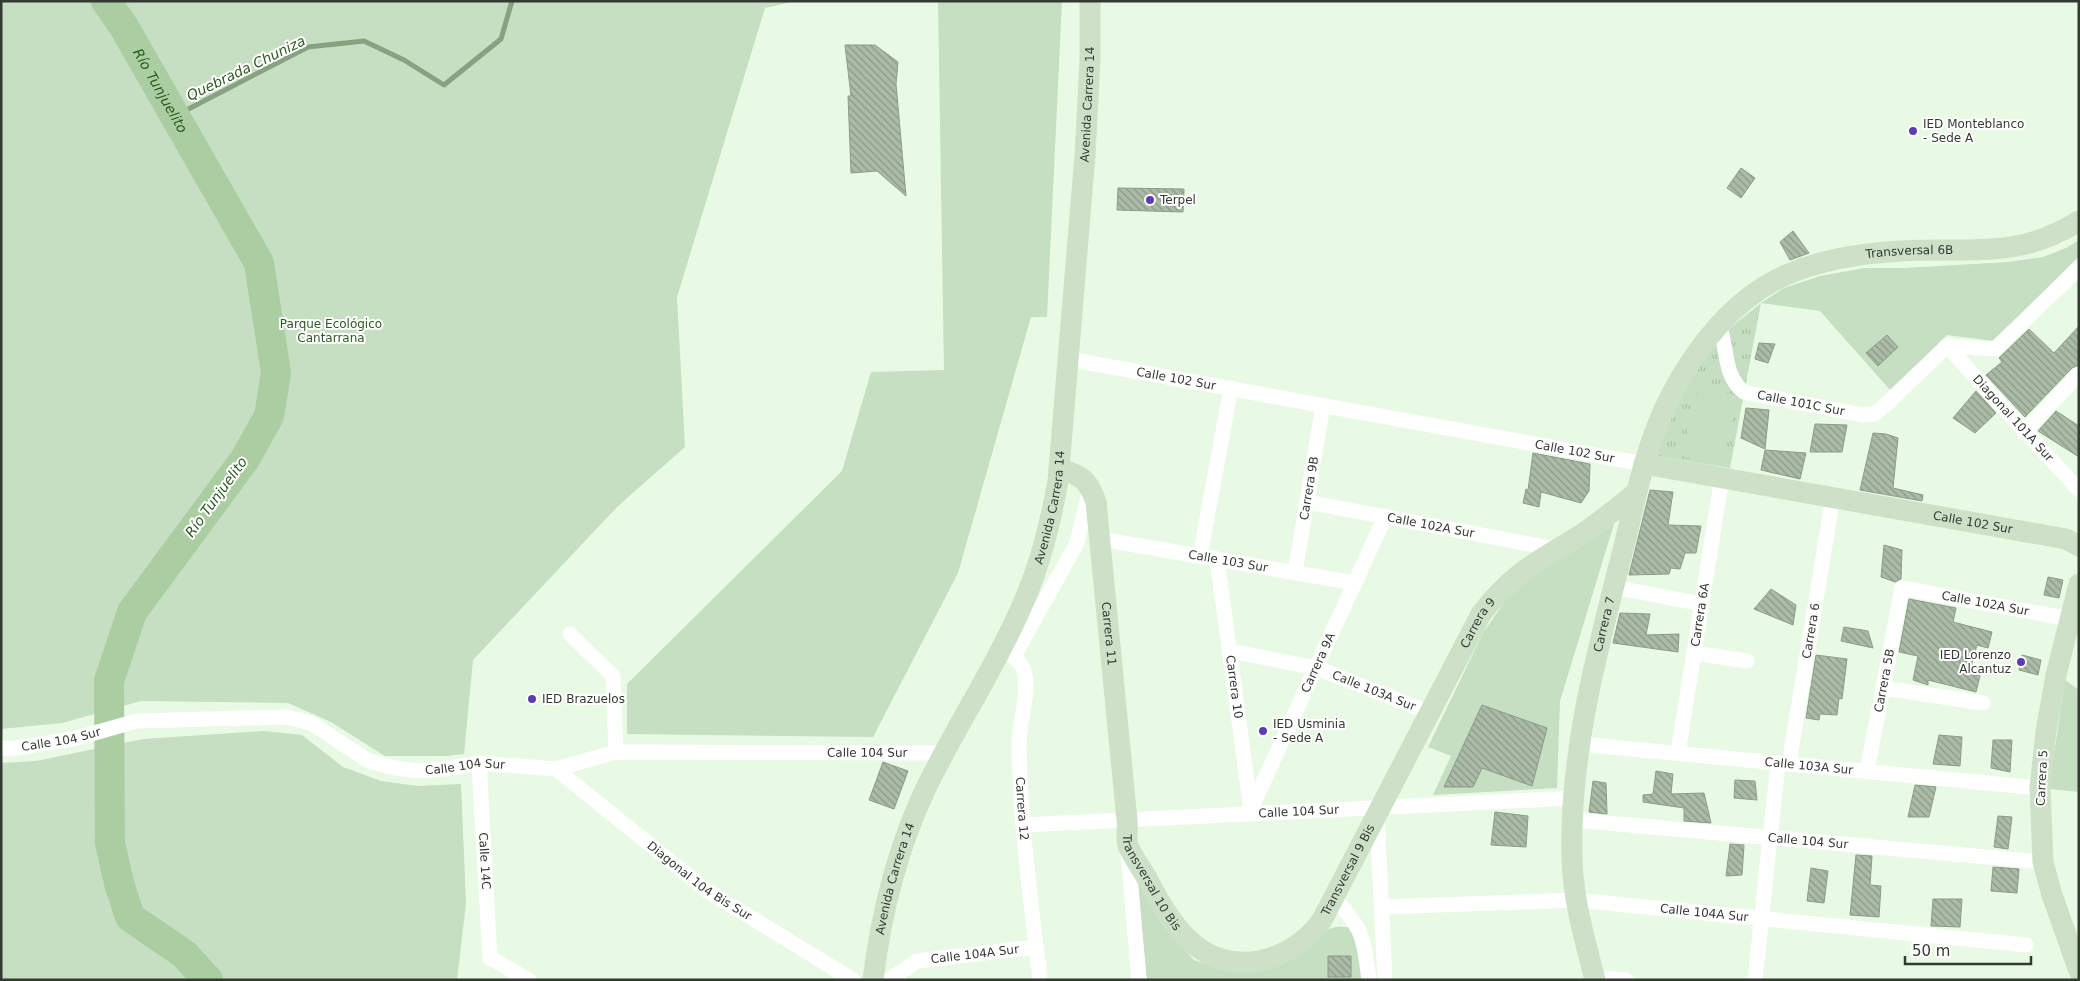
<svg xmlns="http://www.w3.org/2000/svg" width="2080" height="981" viewBox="0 0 2080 981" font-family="'DejaVu Sans',sans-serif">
  <defs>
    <pattern id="grass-tufts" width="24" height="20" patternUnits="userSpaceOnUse" patternTransform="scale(1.25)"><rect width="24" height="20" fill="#c6dec1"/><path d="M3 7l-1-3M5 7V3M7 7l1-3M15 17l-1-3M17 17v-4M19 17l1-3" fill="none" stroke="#abbfa6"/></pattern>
    <pattern id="building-back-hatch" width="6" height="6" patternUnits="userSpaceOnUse" patternTransform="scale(1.25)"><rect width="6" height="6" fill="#aabba6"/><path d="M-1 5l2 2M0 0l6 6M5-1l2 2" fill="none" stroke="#8b9988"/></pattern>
  </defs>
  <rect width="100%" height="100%" fill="#e8fae4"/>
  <path fill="url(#grass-tufts)" d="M1761 303 1730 468 1657 456C1673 409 1696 362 1732 327 1741 318 1752 311 1761 303Z"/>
  <path fill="#c6dec1" d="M1 1H796L765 8 677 297 685 447 618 506 473 660 464 754 446 756H385L331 722 288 703 141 701 62 723 1 729Z
    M938 1H1062L1047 317H1031L958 573 873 737 627 734V684L842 471 871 372 944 370Z
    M2079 240V256L1994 341 1947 335 1891 391 1820 311 1761 303 1784 288 1820 276 1865 268H1905L2008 262 2043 257 2066 248Z
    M1700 386 1738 396 1720 466 1682 456Z
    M1614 524 1560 701 1557 788 1433 795 1451 756 1428 747 1483 633 1505 601 1529 579Z
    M2065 680 2079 690V792L2049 789Z
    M264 731 302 735 343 767 381 781 417 786 461 784 466 903 457 980H1V763L36 761 143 739Z
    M1137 880 1168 932 1194 960 1222 969 1320 934C1332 926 1341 925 1354 929L1364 980H1147Z"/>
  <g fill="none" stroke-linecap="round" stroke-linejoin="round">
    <path stroke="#86a280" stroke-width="5" d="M175 116 308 47 364 41 404 60 444 85 501 39 512 1"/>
    <path stroke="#aacea2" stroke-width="30" id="s1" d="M106 1 124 27 259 263 276 373 269 416 245 459 132 612 109 681 110 843 119 883 130 917 184 954 208 980"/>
  </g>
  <path fill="url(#building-back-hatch)" stroke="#8c9c88" d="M845 45H875L898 62 896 84 906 196 877 171 851 173 848 96H851Z
    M1741 168 1755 178 1741 198 1727 188Z
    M1118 188 1184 189 1183 212 1117 210Z
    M1793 231 1809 253 1790 260 1780 242Z
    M2079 326V365L2072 368 2025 417 1986 375 2002 362 1999 358 2029 329 2054 353Z
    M1887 335 1898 347 1878 366 1866 353Z
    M1759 343 1775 344 1768 363 1755 359Z
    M1976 391 1996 413 1975 433 1953 418Z
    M1746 408 1769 410 1765 449 1741 438Z
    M2056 411 2079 426V457L2038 431Z
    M1815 424 1847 425 1842 452H1810Z
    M1873 433 1886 434 1898 438 1893 488 1923 495 1922 501 1860 490Z
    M1765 450 1806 453 1800 479 1761 470Z
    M1533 453 1590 464 1589 491 1581 503 1541 492 1539 507 1523 503 1526 489 1528 490Z
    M1650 490 1673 492 1668 525 1701 526 1696 553H1685L1680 569 1671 568 1669 574 1629 575Z
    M1884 545 1902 550 1901 579 1895 582 1881 577Z
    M2048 577 2063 580 2059 598 2044 595Z
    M1771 589 1796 605 1793 625 1754 609Z
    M1909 599 1956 608 1953 622 1992 632 1988 648 1977 645 1969 674 1980 676 1976 692 1928 680V685L1913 680 1918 656 1899 652Z
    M1620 613 1650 614 1646 635 1679 634 1678 652 1613 643Z
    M1844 627 1868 631 1873 648 1841 641Z
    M1816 655 1847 659 1842 699 1839 698 1837 715 1820 714 1819 720 1806 718Z
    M2022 655 2041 660 2038 675 2019 670Z
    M1482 705 1547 728 1532 786 1482 768 1473 787H1444Z
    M1939 735 1962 737 1960 766 1933 764Z
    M1993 740H2012L2010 772 1991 768Z
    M883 762 908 771 894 809 869 800Z
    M1656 771 1673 774 1671 794 1704 793 1711 823 1684 821V808L1643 802V795L1653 794Z
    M1735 780 1755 781 1757 800 1734 798Z
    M1593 781 1606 783 1607 814 1589 812Z
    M1915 785 1936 787 1929 817H1908Z
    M1495 812 1528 816 1526 847 1491 845Z
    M1998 816 2012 817 2008 849 1994 847Z
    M1730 844 1744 845 1742 875 1726 876Z
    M1856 855 1872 856 1870 885 1881 886 1879 917 1850 915Z
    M1993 867 2019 869 2017 893 1991 891Z
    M1811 868 1828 871 1824 903 1807 901Z
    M1933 899H1962L1960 927 1931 926Z
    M1328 956H1351V977H1328Z"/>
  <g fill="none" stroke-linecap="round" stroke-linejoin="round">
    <g stroke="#fff" stroke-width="15">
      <path id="s2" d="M1719 325C1728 348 1723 376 1744 392L1862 415 1874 414 1882 408 1947 346 1995 349 2079 268"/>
      <path id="s3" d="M1947 346 2079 490"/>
      <path id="s4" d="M1068 359 1644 464"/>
      <path d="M2024 432 2079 374"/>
      <path id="s5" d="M1307 502 1556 549"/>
      <path id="s6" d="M1100 539 1355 583"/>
      <path d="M1200 556 1231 388"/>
      <path id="s7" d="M1217 559 1251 810"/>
      <path id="s8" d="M1295 572 1323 405"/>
      <path d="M1613 587 1702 604"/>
      <path d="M570 634 613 676 616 752"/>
      <path id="s9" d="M1000 649C1012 655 1023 661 1025 675 1029 698 1019 721 1019 744 1020 823 1031 902 1040 980"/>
      <path id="s10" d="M1230 651 1317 668 1430 713"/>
      <path d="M1694 653 1747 661"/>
      <path d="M1014 656 1077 543 1090 488"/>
      <path d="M1883 688 1983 703"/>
      <path id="s11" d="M1579 744 2040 788"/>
      <path id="s12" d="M1 748 10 749 73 739 137 721 287 717 311 723 367 760 390 767 415 771 444 769 479 763 556 769 616 752 944 753"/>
      <path id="s13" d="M1678 753 1722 477"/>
      <path id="s14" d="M479 763 490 958 529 980"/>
      <path id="s15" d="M1789 764 1833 497"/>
      <path id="s16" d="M556 769 706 890 853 980"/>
      <path id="s17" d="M1867 771 1902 588 2070 619"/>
      <path id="s18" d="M1251 809 1385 517"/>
      <path d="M1377 816 1385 980"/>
      <path id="s19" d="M1573 820 2043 862"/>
      <path id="s20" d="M1023 825 1574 798"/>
      <path d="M1128 852 1139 980"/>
      <path d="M1333 897C1364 930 1363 936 1369 980"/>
      <path id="s21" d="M1383 907 1576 900 2026 945"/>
      <path d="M1594 977 1626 980"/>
      <path id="s22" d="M889 980 917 961 1036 947"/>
      <path d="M1755 980 1778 763"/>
    </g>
    <g stroke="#cde1c8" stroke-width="21">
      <path id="s23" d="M1644 464 2066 539 2079 546"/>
      <path id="s24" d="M1059 469C1081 475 1088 479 1096 502L1127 820C1128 828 1126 839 1128 846 1133 857 1142 869 1148 880 1158 900 1172 924 1189 940 1229 979 1292 963 1322 920L1481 614C1512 573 1537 562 1579 536 1599 523 1618 507 1637 492"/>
      <path d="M2079 584 2056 675 2046 731 2040 788 2043 862 2052 895 2079 971"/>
      <path id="s25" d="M873 980C881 914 897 850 925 790 957 724 999 662 1027 594 1042 558 1051 520 1058 481L1085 155 1090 60V1"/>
      <path id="s26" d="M1595 980C1585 940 1573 900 1572 858 1569 752 1598 648 1624 546 1636 496 1646 444 1670 397 1695 348 1734 298 1786 275 1822 259 1863 253 1902 251 1969 247 2017 260 2079 221"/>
    </g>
  </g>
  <g fill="#5c3cb4" stroke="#fff" stroke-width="2">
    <circle cx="1913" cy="131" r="5"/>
    <circle cx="1150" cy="200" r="5"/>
    <circle cx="2021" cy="662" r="5"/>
    <circle cx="532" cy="699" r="5"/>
    <circle cx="1263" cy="731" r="5"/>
  </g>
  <g text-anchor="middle" stroke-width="4" stroke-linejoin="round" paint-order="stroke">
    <g font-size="12" fill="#333a31" stroke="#fff">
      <text dy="4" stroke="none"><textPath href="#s25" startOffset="914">Avenida Carrera 14</textPath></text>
      <text dy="4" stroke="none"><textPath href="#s26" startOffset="896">Transversal 6B</textPath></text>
      <text dy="4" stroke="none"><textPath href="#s4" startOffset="110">Calle 102 Sur</textPath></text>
      <text dy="4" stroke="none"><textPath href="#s2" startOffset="131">Calle 101C Sur</textPath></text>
      <text dy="4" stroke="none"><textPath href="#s3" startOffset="98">Diagonal 101A Sur</textPath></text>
      <text dy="4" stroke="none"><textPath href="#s4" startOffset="515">Calle 102 Sur</textPath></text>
      <text dy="4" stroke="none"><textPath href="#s8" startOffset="85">Carrera 9B</textPath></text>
      <text dy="4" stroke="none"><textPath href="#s25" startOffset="509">Avenida Carrera 14</textPath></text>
      <text dy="4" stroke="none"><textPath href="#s23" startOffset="334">Calle 102 Sur</textPath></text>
      <text dy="4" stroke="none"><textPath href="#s5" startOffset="126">Calle 102A Sur</textPath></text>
      <text dy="4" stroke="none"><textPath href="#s6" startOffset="130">Calle 103 Sur</textPath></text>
      <text dy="4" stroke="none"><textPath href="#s17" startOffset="271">Calle 102A Sur</textPath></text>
      <text dy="4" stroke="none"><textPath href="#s13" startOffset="140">Carrera 6A</textPath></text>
      <text dy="4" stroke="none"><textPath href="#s24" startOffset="999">Carrera 9</textPath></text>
      <text dy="4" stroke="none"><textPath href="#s26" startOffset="361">Carrera 7</textPath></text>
      <text dy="4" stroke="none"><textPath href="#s15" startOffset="135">Carrera 6</textPath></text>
      <text dy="4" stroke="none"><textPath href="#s24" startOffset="185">Carrera 11</textPath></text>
      <text dy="4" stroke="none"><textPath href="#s18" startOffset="161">Carrera 9A</textPath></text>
      <text dy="4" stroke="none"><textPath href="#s17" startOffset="92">Carrera 5B</textPath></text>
      <text dy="4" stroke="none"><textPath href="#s7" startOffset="129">Carrera 10</textPath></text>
      <text dy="4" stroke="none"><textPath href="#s10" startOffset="150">Calle 103A Sur</textPath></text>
      <text dy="4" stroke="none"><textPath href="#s12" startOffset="61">Calle 104 Sur</textPath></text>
      <text dy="4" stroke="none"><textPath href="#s12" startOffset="886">Calle 104 Sur</textPath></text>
      <text dy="4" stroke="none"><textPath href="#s11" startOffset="231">Calle 103A Sur</textPath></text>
      <text dy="4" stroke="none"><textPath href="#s12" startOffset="481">Calle 104 Sur</textPath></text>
      <text transform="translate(2042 778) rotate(-87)" y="4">Carrera 5</text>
      <text dy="4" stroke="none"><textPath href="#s9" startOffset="172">Carrera 12</textPath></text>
      <text dy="4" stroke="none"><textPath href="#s20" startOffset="276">Calle 104 Sur</textPath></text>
      <text dy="4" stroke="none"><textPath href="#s19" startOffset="236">Calle 104 Sur</textPath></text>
      <text dy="4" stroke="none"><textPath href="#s14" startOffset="98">Calle 14C</textPath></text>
      <text dy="4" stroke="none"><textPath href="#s24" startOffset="720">Transversal 9 Bis</textPath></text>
      <text dy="4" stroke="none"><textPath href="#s25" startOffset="104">Avenida Carrera 14</textPath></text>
      <text dy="4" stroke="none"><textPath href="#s16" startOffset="182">Diagonal 104 Bis Sur</textPath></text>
      <text dy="4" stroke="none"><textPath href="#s24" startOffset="441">Transversal 10 Bis</textPath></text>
      <text dy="4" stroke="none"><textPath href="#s21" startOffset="322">Calle 104A Sur</textPath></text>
      <text dy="4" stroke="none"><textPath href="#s22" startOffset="92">Calle 104A Sur</textPath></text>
    </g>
    <g font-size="12" fill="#333a31" stroke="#fff" text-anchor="start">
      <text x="1923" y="128">IED Monteblanco<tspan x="1923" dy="14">- Sede A</tspan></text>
      <text x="1160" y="204">Terpel</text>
      <text x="2011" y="659" text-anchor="end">IED Lorenzo<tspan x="2011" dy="14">Alcantuz</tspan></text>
      <text x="542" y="703">IED Brazuelos</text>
      <text x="1273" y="728">IED Usminia<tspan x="1273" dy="14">- Sede A</tspan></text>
    </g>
    <g font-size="12" fill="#2c5a20" stroke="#fff">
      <text x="331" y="328">Parque Ecológico<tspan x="331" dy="14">Cantarrana</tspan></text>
    </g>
    <g font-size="14" font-style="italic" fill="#2b591f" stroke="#fff">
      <text transform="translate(246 68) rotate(-26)" y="5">Quebrada Chuniza</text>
      <text dy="5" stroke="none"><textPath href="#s1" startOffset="105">Río Tunjuelito</textPath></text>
      <text transform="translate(216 497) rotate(-54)" y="5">Río Tunjuelito</text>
    </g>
  </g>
  <rect width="2080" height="981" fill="none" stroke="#333a31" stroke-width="5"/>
  <path d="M1905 956v8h126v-8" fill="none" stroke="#333a31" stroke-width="2.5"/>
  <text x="1912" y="956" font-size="15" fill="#333a31" stroke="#ffffff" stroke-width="4" paint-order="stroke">50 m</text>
</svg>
